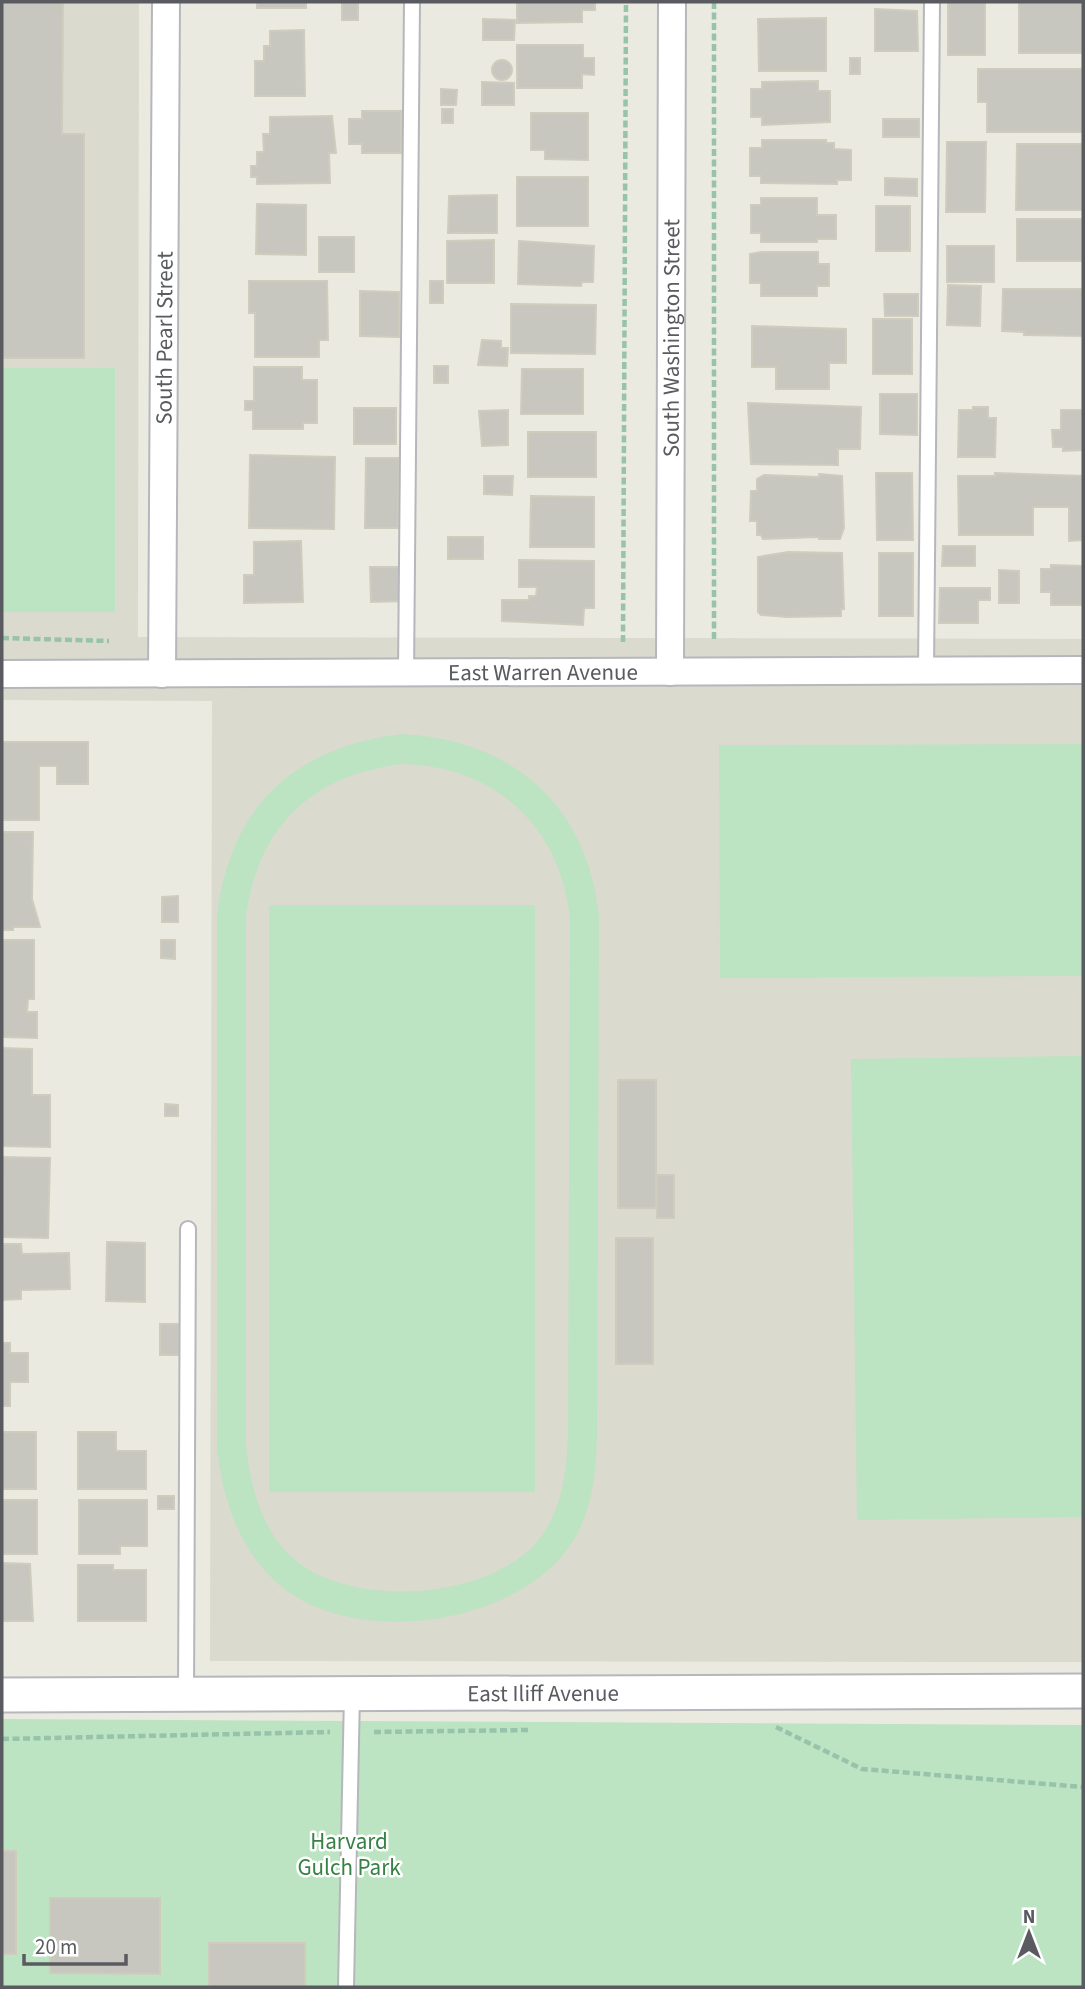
<svg xmlns="http://www.w3.org/2000/svg" width="1085" height="1989" viewBox="0 0 1085 1989" font-family="'Source Sans 3',sans-serif">
  <rect width="100%" height="100%" fill="#ebeae0"/>
  <path fill="#dbdace" d="M2 2H139L138 637 1083 639V1662L210 1661 212 701 2 700Z"/>
  <path fill="#bce3c2" fill-rule="evenodd" d="M2 368H115V612H2Z
    M401 734C512 739 588 805 599 917L597 1434C596 1467 594 1501 578 1532 531 1626 349 1653 274 1580 237 1545 222 1496 217 1447V914C231 805 294 748 401 734ZM402 764C495 766 560 826 570 918L568 1432C567 1470 563 1507 540 1538 493 1600 353 1609 295 1560 262 1533 250 1485 246 1445V915C259 825 312 775 402 764Z
    M1083 744V976L720 978 719 745Z
    M269 905H535V1492H269Z
    M1083 1056V1517L857 1520 851 1059Z
    M2 1719 1083 1725V1987H2Z"/>
  <path fill="#c8c7bf" stroke="#cfccbe" stroke-width="2" d="M2 2H63L62 134H84V358H2Z
    M257 2H306V8H257Z
    M342 2H358V20H342Z
    M517 2H595V10H582V22L517 23Z
    M948 2H985V55H948Z
    M1019 2H1083V53H1019Z
    M875 9 917 11 918 51H875Z
    M826 18V71H759L758 19Z
    M483 19 515 20 514 40H483Z
    M304 30 305 96H255V61H264V46H270V31Z
    M517 45H583V58H594V75L582 74V88H517Z
    M850 58H860V74H850Z
    M492 70a10 10 0 1 1 20 0a10 10 0 1 1-20 0Z
    M978 69H1083V132H987V102H978Z
    M818 81V91H830V122L762 125V117H751V89H762V82Z
    M482 82 514 83V105H482Z
    M441 89 457 90 456 105H441Z
    M442 109H453V123H442Z
    M362 111H401V153H362V144H349V119H362Z
    M531 113H588V160L545 159V150H531Z
    M332 116 336 153H329L330 183 257 184V177H251V166H257V152H264L263 134H270V117Z
    M883 119H919V137H883Z
    M762 140H826V143H834V149L851 150V180H837V184L761 183V176H750V148H762Z
    M947 142H986L985 212H946Z
    M1017 144H1083V210H1016Z
    M517 177H588V226H517Z
    M885 178 917 179V196L885 195Z
    M497 195V233H448L449 196Z
    M761 198H817V215H836V239H817V242H761V233H751V205H761Z
    M257 204 306 205V255L256 254Z
    M876 206H910V251H876Z
    M1017 219H1083V261H1017Z
    M319 237H354V272H319Z
    M494 240V283H447V241Z
    M519 241 594 246 593 282H582L581 286 518 284Z
    M947 246H994V282H947Z
    M761 252H818V264H829V286H817V296H761V283H750V254Z
    M249 281H327L328 340H319V357H255V313H249Z
    M430 281H443V303H430Z
    M948 285 981 286 980 326 947 325Z
    M1003 289H1083V336L1024 335V332L1002 331Z
    M360 291 399 292V337L360 336Z
    M884 294H918V316H885Z
    M511 304 596 305 595 354 511 353Z
    M873 319H912V374H873Z
    M752 326 846 329V363H829V389H776V367H752Z
    M482 340 501 341V348H508L507 366 478 365Z
    M434 366H448V383H434Z
    M254 367H302V380H317V423H303V429H253V410H245V401H254Z
    M522 369H583V414H521Z
    M880 394H917V435L880 434Z
    M748 403 861 407 860 449H838V465L751 464Z
    M973 407H988V418H996L995 457H958L959 410H973Z
    M354 408H396V444H354Z
    M508 410V445L482 446 479 411Z
    M1061 410H1083V450L1063 451V447H1053L1052 430H1061Z
    M528 432H596V477H528Z
    M250 455 335 457 334 529 249 528Z
    M366 458H399L398 528H365Z
    M876 473H912L913 540H877Z
    M995 473 1083 476V540L1069 541V507H1033V535H959L958 476H995Z
    M819 474 842 476 844 528 840 539H819V537L763 539 761 535H757V521H750L751 491H757V479L764 475 819 477Z
    M484 476H513L512 495 484 494Z
    M531 496 594 497V547H530Z
    M448 537H483V559H448Z
    M301 541 303 602 244 603V575H254V542Z
    M943 546H975V566H942Z
    M788 552 842 553 844 609H841V616L787 617 761 615 758 612V557Z
    M879 553H913V616H879Z
    M519 560 594 561V608H584L583 625 502 621V600H529V596H536L537 587H519Z
    M1051 565 1083 566V605H1051V592H1041V569H1051Z
    M370 567H404L405 601 371 602Z
    M999 570 1019 571V603H999Z
    M940 588H990V600H978V623H939Z
    M2 742H88V784H57V766H39V820H2Z
    M2 832H33L32 899 40 927H13V930H2Z
    M178 896V922H162V897Z
    M2 940H34V999H28L27 1012H37V1038L2 1037Z
    M161 940H175V959L161 958Z
    M2 1048 32 1049V1095H50V1147L2 1146Z
    M618 1080H656V1208H618Z
    M165 1104 178 1105V1116H165Z
    M2 1157 50 1158 48 1238 3 1237Z
    M657 1175H674V1218H657Z
    M616 1238H653V1364H616Z
    M107 1242 145 1243V1302L106 1301Z
    M2 1244H21L22 1254 69 1253 70 1289 21 1290V1299L2 1300Z
    M160 1324H179V1355H160Z
    M2 1343H10V1353H28V1382H10V1406H2Z
    M2 1432H36V1489H2Z
    M78 1432H116V1451H146V1489H78Z
    M158 1496H174V1509H158Z
    M2 1500H37V1554H2Z
    M79 1500H147V1546H120V1554H79Z
    M2 1563 30 1564 33 1621H2Z
    M78 1565H113V1570H146V1621H78Z
    M2 1851H16V1954H2Z
    M50 1898H160V1974L50 1973Z
    M209 1943H305V1987H209Z"/>
  <g fill="none" stroke-linecap="round" stroke-linejoin="round">
    <g stroke="#b6b7bc" stroke-width="18">
      <path id="service" d="M926 671 932 2
        M406 675 412 2
        M186 1695 188 1229
        M346 1987 352 1694"/>
    </g>
    <g stroke="#b6b7bc" stroke-width="30">
      <g id="minor">
        <path id="s1" d="M670 672 672 2"/>
        <path id="s2" d="M2 674 1083 670"/>
        <path id="s3" d="M162 674 166 2"/>
      </g>
    </g>
    <g stroke="#b6b7bc" stroke-width="37">
      <g id="tertiary">
        <path id="s4" d="M2 1695 1083 1691"/>
      </g>
    </g>
    <path stroke="#96c3a9" stroke-width="4.5" stroke-dasharray="7 3.5" stroke-linecap="butt" d="M714 2V641
      M2 638 109 641
      M623 642 626 2
      M776 1727 862 1769 1083 1787
      M374 1732 529 1730
      M2 1739 330 1732"/>
    <use href="#service" stroke="#fff" stroke-width="14"/>
    <use href="#minor" stroke="#fff" stroke-width="26"/>
    <use href="#tertiary" stroke="#fff" stroke-width="33"/>
  </g>
  <g text-anchor="middle" stroke-width="5" stroke-linejoin="round" paint-order="stroke">
    <g font-size="23" fill="#595b60" stroke="#fff">
      <text dy="8" stroke="none"><textPath href="#s1" startOffset="334">South Washington Street</textPath></text>
      <text dy="8" stroke="none"><textPath href="#s3" startOffset="336">South Pearl Street</textPath></text>
      <text dy="8" stroke="none"><textPath href="#s2" startOffset="541">East Warren Avenue</textPath></text>
      <text dy="8" stroke="none"><textPath href="#s4" startOffset="541">East Iliff Avenue</textPath></text>
    </g>
    <g font-size="23" fill="#378144" stroke="#fff">
      <text x="349" y="1849">Harvard<tspan x="349" dy="26">Gulch Park</tspan></text>
    </g>
  </g>
  <rect width="1085" height="1989" fill="none" stroke="#595b60" stroke-width="7"/>
  <g transform="translate(1029 1933)" stroke="#ffffff" stroke-width="5" paint-order="stroke">
  <path d="M0-5L12 26L0 18L-12 26Z" fill="#595b60"/>
  <text y="-10" font-size="19" font-weight="bold" text-anchor="middle" fill="#595b60">N</text>
  </g>
  <path d="M24 1954v10h102v-10" fill="none" stroke="#595b60" stroke-width="3.5"/>
  <text x="35" y="1954" font-size="21" fill="#595b60" stroke="#ffffff" stroke-width="5" paint-order="stroke">20 m</text>
</svg>
